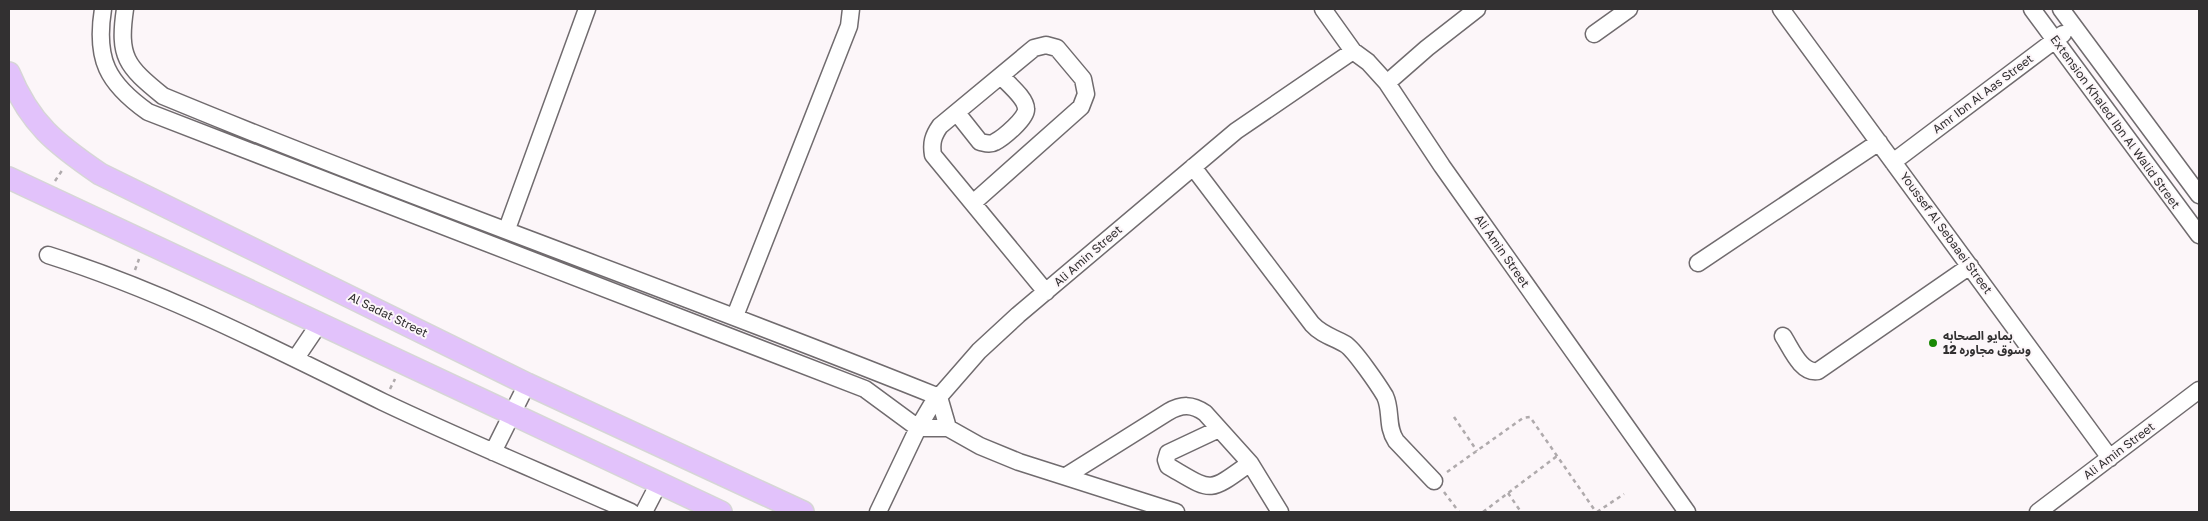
<svg xmlns="http://www.w3.org/2000/svg" width="2208" height="521" viewBox="0 0 2208 521" font-family="'Golos Text','Noto Sans Arabic',sans-serif">
  <rect width="100%" height="100%" fill="#fcf6f9"/>
  <g fill="none" stroke-linecap="round" stroke-linejoin="round">
    <g stroke="#706b6e" stroke-width="19">
      <path id="minor" d="M103 9C95 59 107 83 148 112L865 389 918 428H948L980 446 1019 462 1176 512
        M125 9C118 57 126 66 163 96 419 202 681 293 939 397L948 428
        M1323 9 1353 51 1368 62 1387 83
        M1477 9 1427 48 1387 83 1442 166 1687 512
        M1781 9 2110 458
        M2032 9 2199 235
        M2061 9 2199 195
        M1594 34 1629 9
        M957 113 980 142C985 143 990 145 995 142 1003 138 1027 118 1026 109 1026 98 1008 84 1001 76
        M1893 162 2063 34
        M1193 167 1312 324C1322 335 1333 337 1345 344 1354 349 1379 386 1385 396 1392 411 1386 426 1396 441L1434 481
        M973 203 1081 107 1086 94 1083 79 1057 48 1046 45 1034 48 940 126C933 136 931 143 933 155L1046 292
        M507 229 587 9
        M48 255C165 292 273 348 383 402 465 441 548 475 631 512
        M1698 263 1879 142
        M735 316 849 26 851 9
        M1783 336C1791 348 1801 374 1818 371L1970 266
        M296 358 319 324
        M1219 429 1168 453 1166 460 1168 466C1213 492 1207 494 1250 463
        M493 452 527 384
        M1066 476 1168 412C1182 404 1192 404 1205 413L1250 463 1280 512
        M644 512 659 483
        M878 512 918 428 931 406 979 351 1018 315 1236 131 1353 51
        M2038 512 2199 390"/>
    </g>
    <g stroke="#d6d6d6" stroke-width="24">
      <path id="major" d="M9 73C30 124 56 144 100 174L527 384 803 512
        M9 178 721 512"/>
    </g>
    <path stroke="#afaaac" stroke-width="2.5" stroke-dasharray="4 4" stroke-linecap="butt" d="M55 181 63 169
      M135 270 139 259
      M390 389 395 379
      M1454 417 1477 451
      M1447 472 1523 418 1530 417 1596 512
      M1444 492 1459 512
      M1508 493 1521 512
      M1483 512 1557 456
      M1597 512 1624 494"/>
    <use href="#minor" stroke="#fff" stroke-width="16"/>
    <use href="#major" stroke="#e2c2fb" stroke-width="21"/>
  </g>
  <circle fill="#198905" stroke="#fcf6f9" stroke-width="2" cx="1933" cy="343" r="5"/>
  <g text-anchor="middle" stroke-width="4" stroke-linejoin="round" paint-order="stroke">
    <g font-size="12" fill="#323031" stroke="#fcf6f9">
      <text transform="translate(1983 94) rotate(-37)" y="4">Amr Ibn Al Aas Street</text>
      <text transform="translate(2115 122) rotate(54)" y="4">Extension Khaled Ibn Al Walid Street</text>
      <text transform="translate(1946 233) rotate(54)" y="4">Youssef Al Sebaaei Street</text>
      <text transform="translate(1502 251) rotate(55)" y="4">Ali Amin Street</text>
      <text transform="translate(1088 256) rotate(-41)" y="4">Ali Amin Street</text>
      <text transform="translate(388 315) rotate(26)" y="4">Al Sadat Street</text>
      <text transform="translate(2119 451) rotate(-37)" y="4">Ali Amin Street</text>
    </g>
    <g font-size="12" font-weight="bold" fill="#323031" stroke="#fcf6f9" text-anchor="start">
      <text x="1943" y="340">بمايو الصحابه<tspan x="1943" dy="14">وسوق مجاوره 12</tspan></text>
    </g>
  </g>
  <rect width="2208" height="521" fill="none" stroke="#323031" stroke-width="20"/>
</svg>
